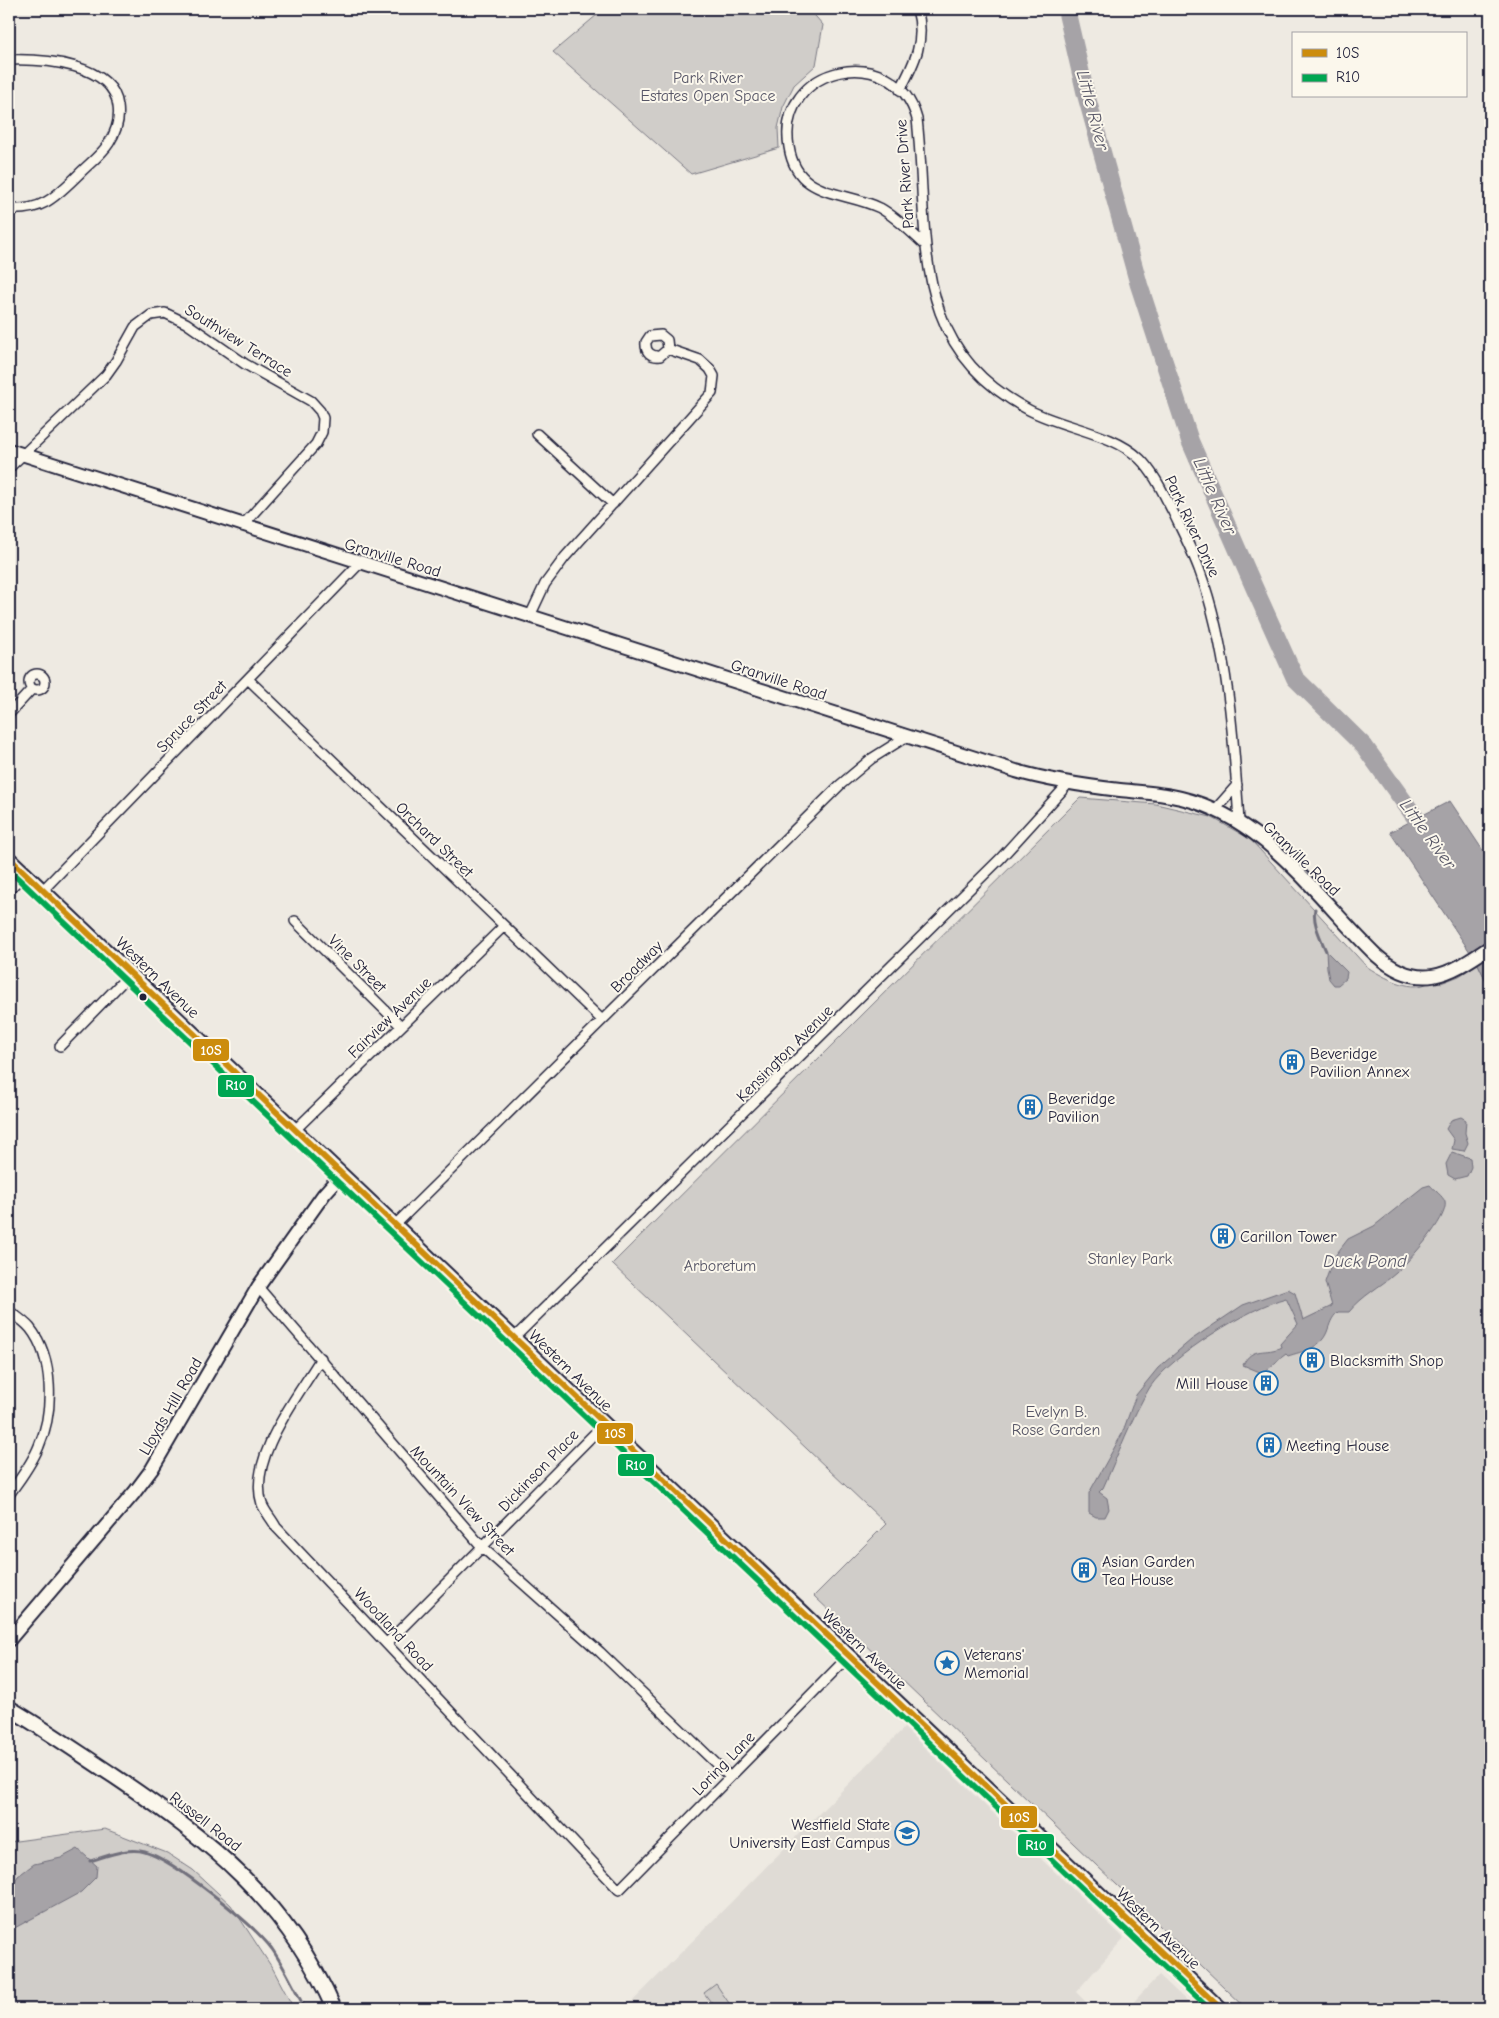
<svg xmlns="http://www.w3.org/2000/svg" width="1499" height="2018" viewBox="0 0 1499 2018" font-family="'Comic Neue',sans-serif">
  <rect width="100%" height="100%" fill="#eeeae2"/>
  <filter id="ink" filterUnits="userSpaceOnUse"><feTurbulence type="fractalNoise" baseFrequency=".02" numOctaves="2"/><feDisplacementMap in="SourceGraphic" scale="10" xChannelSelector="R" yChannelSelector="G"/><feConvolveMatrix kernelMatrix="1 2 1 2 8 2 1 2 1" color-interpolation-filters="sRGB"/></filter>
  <g filter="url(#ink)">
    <path fill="#dfdbd5" d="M904 1728 1124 1938 1076 1992 1093 2009H625Z
      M1159 1975 1195 2009H1127Z"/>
    <path fill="#d0cdc9" stroke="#797882" d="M604 9H809L823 25 816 65 794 85 783 107 778 128 779 148 691 174 553 52Z
      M1080 798 1156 804 1211 817 1250 839 1366 966C1379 975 1406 990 1423 985 1428 984 1433 978 1437 976L1441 983 1459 976 1478 964 1490 989V2009H1247L814 1596 886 1524 612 1264Z
      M105 1829 167 1853 193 1870 231 1905 273 1969 294 2009H9V1842Z
      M716 1984 733 2009H716L704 1993Z"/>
    <path fill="#a6a3a7" stroke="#716f7c" d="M1450 801 1490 861V989L1478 964 1390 832Z
      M1326 951 1347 972 1346 978 1338 985H1334L1329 979 1327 968Z
      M1461 1117 1466 1120 1465 1133 1468 1143 1464 1151 1452 1149 1454 1140 1446 1129 1451 1120Z
      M1452 1152 1470 1158 1471 1167 1467 1176 1455 1179 1448 1175 1446 1164Z
      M1430 1185C1434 1190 1443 1196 1445 1202 1449 1218 1408 1262 1396 1273 1380 1287 1363 1295 1349 1312H1338C1331 1318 1330 1324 1327 1332 1320 1349 1303 1351 1288 1356L1286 1354C1277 1360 1272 1367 1262 1373L1243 1365C1252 1345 1267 1355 1281 1347L1280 1344 1298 1324 1286 1298C1248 1308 1172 1355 1150 1387 1131 1418 1118 1455 1103 1488L1099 1492 1107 1498 1109 1509 1105 1517H1096L1089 1513V1493L1122 1434 1136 1395 1158 1368 1191 1340 1243 1305 1288 1289 1295 1293 1303 1320 1332 1306 1325 1282 1334 1257 1348 1239 1374 1226 1423 1187Z
      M78 1849 97 1866 96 1877 81 1892 9 1931V1890L18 1876 34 1864 61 1858Z"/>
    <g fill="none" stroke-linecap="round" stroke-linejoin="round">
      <path stroke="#716f7c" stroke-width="3" d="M1315 909C1312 922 1321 939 1326 951
        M90 1861C107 1856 128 1847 145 1852 174 1860 254 1925 272 1949 285 1968 295 1989 305 2009"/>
      <path stroke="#a6a3a7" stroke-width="18" d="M1066 9 1085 91 1139 285 1190 441 1254 587 1295 678 1364 746 1430 838"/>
      <g stroke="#22223b" stroke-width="12">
        <path id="street" d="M9 60C43 59 113 63 118 106 120 119 116 132 109 143 102 154 90 163 80 173 56 196 44 211 9 209
          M900 90C915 62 926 40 917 9
          M924 244C910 231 896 217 880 208 844 190 797 199 789 147 775 65 895 39 917 119 930 233 906 346 1029 410 1063 428 1114 433 1140 459 1155 474 1163 493 1173 512 1182 531 1192 550 1199 569 1228 647 1234 740 1239 822
          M537 434 613 504
          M9 468 106 375 116 361 135 327 151 315 165 313 186 323 245 364 311 401 320 411 323 418 322 432 316 444 242 526
          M530 616 545 584 565 557 712 393 714 376 710 369 700 360 668 349 660 356C651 357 645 352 646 342L650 336 661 335 667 340 668 349
          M29 682a8 8 0 1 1 16 0a8 8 0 1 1-16 0Z
          M248 679 602 1020
          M9 714 32 689
          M1215 810 1237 785
          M9 890 25 873
          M43 890 360 563
          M295 921 401 1026
          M60 1046 131 973
          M294 1131 504 926
          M395 1225 840 785 871 759 906 737
          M258 1287 483 1548 600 1652 730 1777
          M9 1311C16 1316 24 1321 30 1328 54 1358 54 1412 39 1446 32 1464 19 1480 9 1495
          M514 1338 1000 859 1069 783
          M321 1358C299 1395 247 1458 262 1504 265 1512 272 1519 276 1527L619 1890 848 1657
          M387 1643 604 1424"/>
      </g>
      <g stroke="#22223b" stroke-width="16">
        <path id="secondary" d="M9 450 1016 771C1050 781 1085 786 1120 790 1140 792 1161 793 1181 798 1266 818 1316 897 1376 955 1419 993 1449 975 1490 947
          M9 858 1221 2009
          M9 1640 134 1493 152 1469 258 1287 324 1194 341 1175"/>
      </g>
      <g stroke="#22223b" stroke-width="18">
        <path id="primary" d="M9 1708C45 1729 79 1753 114 1776 209 1840 287 1901 334 2009"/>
      </g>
      <use href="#street" stroke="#fbf7ec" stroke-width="9"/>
      <use href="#secondary" stroke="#fbf7ec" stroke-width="12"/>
      <use href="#primary" stroke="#fbf7ec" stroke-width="14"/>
      <g stroke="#fbf7ec" stroke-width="10">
        <path id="bus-1" d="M9 858 1221 2009"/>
      </g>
      <g stroke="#fbf7ec" stroke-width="10">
        <path id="bus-2" d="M9 870 1209 2009"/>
      </g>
      <use href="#bus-1" stroke="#cc8c0c" stroke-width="6"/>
      <use href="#bus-2" stroke="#00a651" stroke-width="6"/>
    </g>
  </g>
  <defs>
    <g id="building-ring" transform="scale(1.25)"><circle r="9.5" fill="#fbf7ec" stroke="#1f6fb2" stroke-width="1.5"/><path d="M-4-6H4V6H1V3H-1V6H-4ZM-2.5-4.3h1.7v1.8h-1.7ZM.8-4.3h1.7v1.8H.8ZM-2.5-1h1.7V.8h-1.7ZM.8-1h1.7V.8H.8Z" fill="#1f6fb2"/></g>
    <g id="sight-ring" transform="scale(1.25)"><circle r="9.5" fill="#fbf7ec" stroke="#1f6fb2" stroke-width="1.5"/><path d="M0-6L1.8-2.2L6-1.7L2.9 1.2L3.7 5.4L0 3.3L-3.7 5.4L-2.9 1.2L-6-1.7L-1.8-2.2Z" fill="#1f6fb2"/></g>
    <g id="university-ring" transform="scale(1.25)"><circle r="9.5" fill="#fbf7ec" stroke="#1f6fb2" stroke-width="1.5"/><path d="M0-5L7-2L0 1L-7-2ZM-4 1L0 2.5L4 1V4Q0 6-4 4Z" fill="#1f6fb2"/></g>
  </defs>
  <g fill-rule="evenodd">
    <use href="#building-ring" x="1292" y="1062"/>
    <use href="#building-ring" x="1030" y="1107"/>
    <use href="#building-ring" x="1223" y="1236"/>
    <use href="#building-ring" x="1312" y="1360"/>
    <use href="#building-ring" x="1266" y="1383"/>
    <use href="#building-ring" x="1269" y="1445"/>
    <use href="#building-ring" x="1084" y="1570"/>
    <use href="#sight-ring" x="947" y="1663"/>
    <use href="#university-ring" x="907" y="1833"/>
  </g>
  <circle fill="#22223b" stroke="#fbf7ec" stroke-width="2" cx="143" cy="997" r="4.5"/>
  <g text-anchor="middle" stroke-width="4" stroke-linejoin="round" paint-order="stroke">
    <g font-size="16" fill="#565566" stroke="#fbf7ec">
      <text x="708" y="83">Park River<tspan x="708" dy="18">Estates Open Space</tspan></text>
      <text x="1130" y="1264">Stanley Park</text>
      <text x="720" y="1271">Arboretum</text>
      <text x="1056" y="1417">Evelyn B.<tspan x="1056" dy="18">Rose Garden</tspan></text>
    </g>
    <g font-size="16" fill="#22223b" stroke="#fbf7ec">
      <text transform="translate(904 174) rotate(-94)" y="6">Park River Drive</text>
      <text transform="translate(239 340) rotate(32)" y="6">Southview Terrace</text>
      <text transform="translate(1193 526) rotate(65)" y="6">Park River Drive</text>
      <text transform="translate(393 557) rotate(17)" y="6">Granville Road</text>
      <text transform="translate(779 679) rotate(18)" y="6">Granville Road</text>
      <text transform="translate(191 716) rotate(-46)" y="6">Spruce Street</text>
      <text transform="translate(435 839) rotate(44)" y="6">Orchard Street</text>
      <text transform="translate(1302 858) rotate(44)" y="6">Granville Road</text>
      <text transform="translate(358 963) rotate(45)" y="6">Vine Street</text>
      <text transform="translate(636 966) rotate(-45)" y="6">Broadway</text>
      <text transform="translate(158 977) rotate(44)" y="6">Western Avenue</text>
      <text transform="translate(389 1017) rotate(-44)" y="6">Fairview Avenue</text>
      <text transform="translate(784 1053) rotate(-45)" y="6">Kensington Avenue</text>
      <text transform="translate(571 1370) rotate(44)" y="6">Western Avenue</text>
      <text transform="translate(170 1406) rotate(-60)" y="6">Lloyds Hill Road</text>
      <text transform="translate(538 1470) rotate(-46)" y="6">Dickinson Place</text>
      <text transform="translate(463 1500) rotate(47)" y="6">Mountain View Street</text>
      <text transform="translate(394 1629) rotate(47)" y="6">Woodland Road</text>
      <text transform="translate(865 1649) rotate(43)" y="6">Western Avenue</text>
      <text transform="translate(723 1763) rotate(-46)" y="6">Loring Lane</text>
      <text transform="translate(206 1821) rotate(38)" y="6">Russell Road</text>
      <text transform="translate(1159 1928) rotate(44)" y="6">Western Avenue</text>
    </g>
    <g font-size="16" fill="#22223b" stroke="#fbf7ec" text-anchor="start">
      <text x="1310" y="1059">Beveridge<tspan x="1310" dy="18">Pavilion Annex</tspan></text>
      <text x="1048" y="1104">Beveridge<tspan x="1048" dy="18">Pavilion</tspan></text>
      <text x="1240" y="1242">Carillon Tower</text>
      <text x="1330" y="1366">Blacksmith Shop</text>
      <text x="1248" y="1389" text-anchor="end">Mill House</text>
      <text x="1286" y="1451">Meeting House</text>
      <text x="1102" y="1567">Asian Garden<tspan x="1102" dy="18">Tea House</tspan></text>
      <text x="964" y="1660">Veterans'<tspan x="964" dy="18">Memorial</tspan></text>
      <text x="890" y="1830" text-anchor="end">Westfield State<tspan x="890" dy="18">University East Campus</tspan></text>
    </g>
    <g font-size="18" font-style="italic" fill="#575666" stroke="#fbf7ec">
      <text transform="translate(1093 110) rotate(75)" y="6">Little River</text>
      <text transform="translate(1215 496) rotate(66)" y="6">Little River</text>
      <text transform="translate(1428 834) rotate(54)" y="6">Little River</text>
      <text x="1365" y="1267">Duck Pond</text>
    </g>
  </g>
  <g stroke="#fbf7ec" stroke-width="2">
    <rect x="192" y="1038" width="38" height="24" rx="5" fill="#cc8c0c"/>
    <rect x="217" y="1074" width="38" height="24" rx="5" fill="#00a651"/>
    <rect x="596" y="1422" width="38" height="23" rx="5" fill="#cc8c0c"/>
    <rect x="617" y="1453" width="38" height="24" rx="5" fill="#00a651"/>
    <rect x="1000" y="1805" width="38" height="24" rx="5" fill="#cc8c0c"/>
    <rect x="1017" y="1833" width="38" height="24" rx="5" fill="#00a651"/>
  </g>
  <g font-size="14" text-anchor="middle" font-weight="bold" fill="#fff">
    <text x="211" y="1055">10S</text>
    <text x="236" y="1090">R10</text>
    <text x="615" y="1438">10S</text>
    <text x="636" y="1470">R10</text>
    <text x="1019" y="1822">10S</text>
    <text x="1036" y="1850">R10</text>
  </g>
  <rect width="1499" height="2018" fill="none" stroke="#fbf7ec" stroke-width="30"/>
  <rect x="15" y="15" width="1469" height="1988" fill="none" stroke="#22223b" stroke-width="2" filter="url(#ink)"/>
  <rect x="1292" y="32" width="175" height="65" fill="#fbf7ec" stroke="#a4a2a5"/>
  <rect x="1302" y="49" width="25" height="8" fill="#cc8c0c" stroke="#a4a2a5"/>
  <text x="1336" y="58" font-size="15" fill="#22223b">10S</text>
  <rect x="1302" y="74" width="25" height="8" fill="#00a651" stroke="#a4a2a5"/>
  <text x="1336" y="82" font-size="15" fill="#22223b">R10</text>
</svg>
